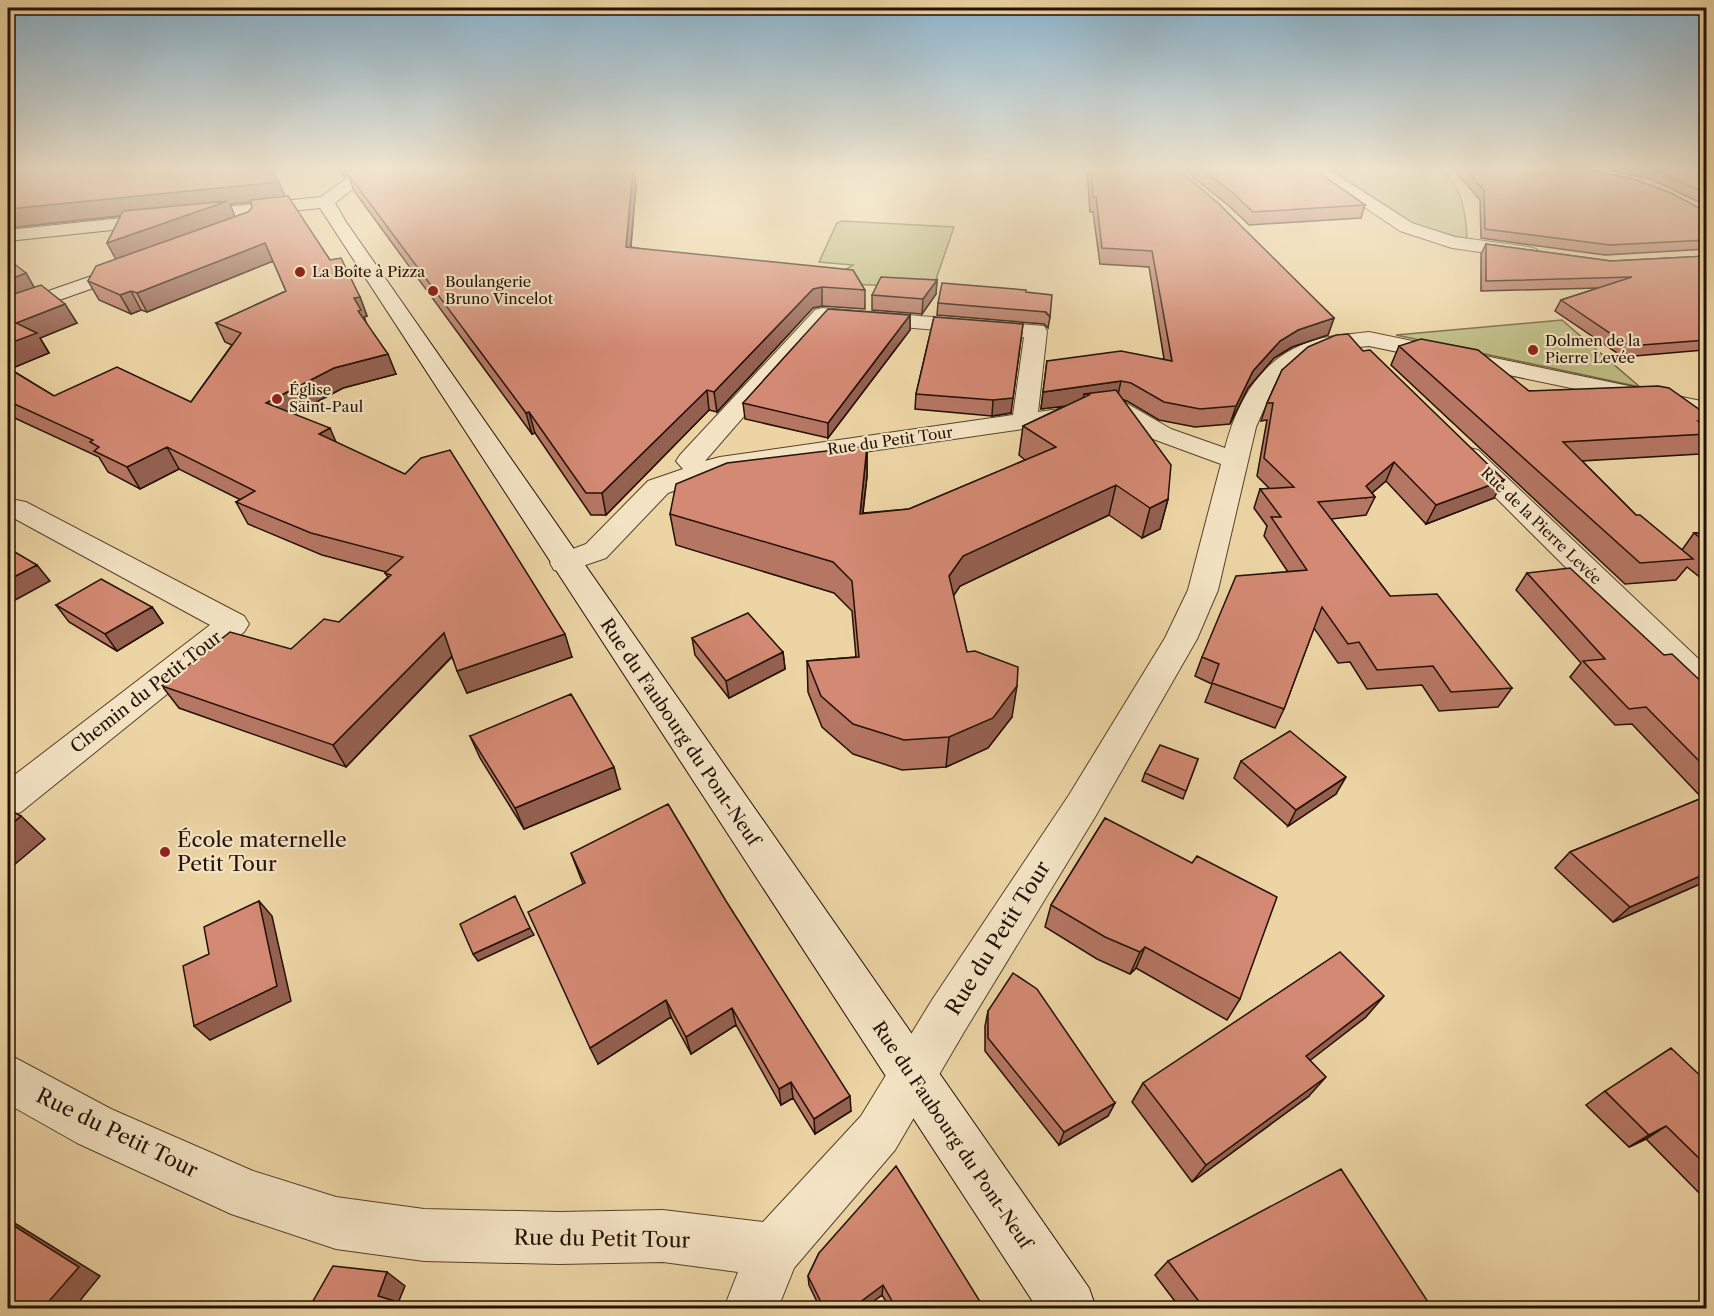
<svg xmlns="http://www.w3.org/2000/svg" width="1714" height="1316" viewBox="0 0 1714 1316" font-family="'Libre Caslon Text',serif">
  <rect width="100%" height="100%" fill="#ecd4a4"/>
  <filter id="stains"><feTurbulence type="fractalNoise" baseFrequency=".00333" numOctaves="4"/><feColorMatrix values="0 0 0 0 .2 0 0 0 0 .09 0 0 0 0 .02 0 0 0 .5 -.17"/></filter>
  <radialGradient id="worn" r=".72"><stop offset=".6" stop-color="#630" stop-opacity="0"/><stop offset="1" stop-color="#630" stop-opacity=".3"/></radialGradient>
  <path fill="#bdbb82" stroke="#706642" stroke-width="1.5" d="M1418 167H1439C1462 187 1466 211 1467 240L1414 224 1335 172Z
    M842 221 954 227 933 288 808 282 834 277 853 265 819 262 837 223Z
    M1562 320 1640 387 1396 335Z"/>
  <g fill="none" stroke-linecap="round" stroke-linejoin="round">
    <g stroke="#55422b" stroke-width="2">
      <path id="street" d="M1305 167H1324L1412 223 1455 237 1529 247 1536 249 1539 253 1536 257 1529 259 1452 248 1400 231Z
        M1632 167H1648L1658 180 1651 188H1639L1637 184 1641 179Z
        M822 308 1044 326 1047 331 1038 412 1117 401 1126 403 1171 429 1225 448C1239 395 1266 351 1323 338 1338 335 1354 334 1369 332L1706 402V416L1369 346 1329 350 1316 355 1301 362 1274 386 1256 427 1218 590 1197 639 1095 817 964 1032 895 1150 794 1268 778 1308H724L738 1272 663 1262 559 1264 424 1261 336 1249 231 1214 77 1143 8 1104V1054L111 1109 253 1171 336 1197 424 1209 559 1212 663 1210 763 1222 861 1116 932 1000 1069 795 1165 638 1188 590 1221 464 1153 439 1113 416 725 472 668 493 606 558 565 572 554 570 550 563 554 556 586 544 648 481 683 469 676 461 680 455 815 310ZM827 321 1024 337 1013 415 720 457 705 461Z
        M1469 448 1478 450 1706 666V698L1694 695 1460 462 1456 456 1460 450Z
        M16 500 26 502 244 616 249 624 244 632 21 812 8 816V780L210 625 8 515V502Z"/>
    </g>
    <g stroke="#231103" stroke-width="2">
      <path id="secondary" d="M362 167H380L335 203 346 222 1089 1288 1096 1308H1037L320 208 8 241V230L321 197Z
        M132 262 139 264 142 268 139 272 8 318V305Z"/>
    </g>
    <use href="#street" fill="#f3e3c4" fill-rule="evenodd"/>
    <use href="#secondary" fill="#f3e3c4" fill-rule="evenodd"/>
  </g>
  <path fill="#b57663" stroke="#231103" stroke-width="1.5" fill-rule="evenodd" d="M8 167 285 196 330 260 360 297 367 316 364 317 366 322 396 374 343 388 294 414 336 442 572 657 467 693 452 657 346 767 179 708 162 686 291 649 339 622 388 577 385 573 386 572 322 555 248 524 236 502 241 500 179 469 140 489 108 472 99 457 8 415V259L34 287 77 323 40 338 49 353 10 369 54 396 191 402 232 345 225 342 216 323 286 291 273 261 147 312 141 310 131 314 99 300 88 281 116 259 107 243 121 216 8 228ZM251 202 252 208 248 212 235 217 230 204Z
    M337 167H623V168L633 169 636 185 631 247 865 290V309L822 306 813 308 717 412 709 410 606 515H591L535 433 532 434 354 191 348 174 344 177Z
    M1087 167H1175L1334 318 1328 335 1292 347 1274 358 1248 388 1230 424 1195 427 1159 420 1127 401 1124 400 1168 499 1160 529 1142 538 1109 515 960 586 953 596 967 652 1012 717 988 748 946 767 902 770 853 754 822 727 808 692 807 661 856 657 852 611 834 593 676 545 670 514 867 446V476L863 513 909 509 1025 460 1019 455 1023 426 1065 406 1041 409 1047 361 1164 359 1149 267 1100 264 1093 212H1090Z
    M1186 167H1311L1365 205 1361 218 1249 225 1228 205 1185 171Z
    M1329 167H1382L1332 170Z
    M1452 167H1579L1707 212V249L1605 255 1481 238 1480 200Z
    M1597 167H1707V206L1653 180Z
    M1486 244 1611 261 1707 256V352L1704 350 1623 357 1555 311 1561 300 1598 288 1481 291V254Z
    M937 280 936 294 922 314 872 310V295Z
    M1026 293 1050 317 1048 328 1044 324 937 315 938 303Z
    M910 315V330L828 438 745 419 743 403Z
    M934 317 1011 413 992 416 915 409 916 394Z
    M1399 346 1529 391 1707 415V445L1700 454 1582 461 1636 515 1682 550 1694 533H1707V583L1687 567 1676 580 1625 584 1391 365Z
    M1282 370 1494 498 1426 524 1386 481 1372 493 1375 497 1366 515 1331 519 1390 596 1512 688 1498 707 1439 711 1422 685 1367 689 1350 662 1338 663 1314 628 1284 709 1275 728 1205 702 1212 684 1195 676 1202 657 1288 572 1264 536 1267 526 1254 508 1260 489H1270L1257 476 1267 420 1261 421 1267 403Z
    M1527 573 1664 655 1707 687V881L1613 922 1555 868 1570 852 1702 798 1632 724 1615 725 1570 677 1581 663 1516 590Z
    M56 605 152 607 163 623 117 651 69 622Z
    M692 638 783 652 785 669 729 698 695 655Z
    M470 736 620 789 524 829 480 758Z
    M1198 759 1183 799 1142 781 1145 773Z
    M1241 761 1336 794 1288 826 1234 778Z
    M1105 818 1240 999 1227 1020 1136 968 1130 974 1097 959 1045 927 1051 905Z
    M571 853 851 1111 815 1134 793 1098 781 1105 736 1025 691 1054 671 1017 598 1064 583 884Z
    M988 1011 1115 1103 1108 1116 1059 1145 985 1051V1026Z
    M1366 1017 1310 1060 1309 1096 1192 1182 1132 1102 1143 1083Z
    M1707 1082V1201L1646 1139 1629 1147 1586 1105 1605 1091Z
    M819 1253 984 1308H890L882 1295 864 1308H820L809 1285 808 1276Z
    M1168 1261 1428 1308H1180L1155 1275Z"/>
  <path fill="#946050" stroke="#231103" stroke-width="1.5" d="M341 167H359L344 177Z
    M633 169 636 185 629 265 626 247Z
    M279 182 286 199 230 204 236 220 118 263 107 243 211 206 8 228V209Z
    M265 243 273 261 147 312 137 293Z
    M26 273 37 292 8 303V280Z
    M937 280 936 294 922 314 923 299Z
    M822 287V306L813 308 717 412 714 392 813 289Z
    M131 291 141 310 131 314 120 295Z
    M360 297 367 316 364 317 369 330H365L354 298Z
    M65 304 77 323 40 338 49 353 8 370V344L16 323Z
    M910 315V330L828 438V423Z
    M1334 318 1328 335 1292 347 1274 358 1248 388 1230 424 1236 406 1253 371 1280 341 1298 330Z
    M1023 324 1011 413 992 416 993 400Z
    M388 354 396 374 343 388 276 423 266 403 334 368Z
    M1121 381 1117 399 1084 394 1082 404 1041 409 1043 392Z
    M707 390 709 410 606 515 602 493Z
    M529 412 535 433 532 434 526 413Z
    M330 428 339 449 319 434Z
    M867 446V476L859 544 860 514Z
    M167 447 179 469 140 489 127 467Z
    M1394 462 1386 481 1366 498V486Z
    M1504 480 1494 498 1426 524 1436 505Z
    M1116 485 1109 515 960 586 946 607 949 576 963 556Z
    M1168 499 1160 529 1142 538 1150 508Z
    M37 565 50 581 8 604V580Z
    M152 607 163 623 117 651 105 634Z
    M444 633 453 655 346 767 333 745Z
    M565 634 572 657 467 693 457 671Z
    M783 652 785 669 729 698 726 681Z
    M1017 686 1012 717 988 748 946 767 949 737Z
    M614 767 620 789 524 829 515 808Z
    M1346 777 1336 794 1288 826 1296 810Z
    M21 816 45 839 8 870V827Z
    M1707 873V881L1613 922 1630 907Z
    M259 901 272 916 291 1001 210 1040 194 1026Z
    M530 928 534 935 478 961 473 954Z
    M1145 947 1136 968 1130 974 1140 952Z
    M1384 996 1366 1017 1290 1076 1306 1056Z
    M666 1000 671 1017 598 1064 590 1048Z
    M732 1008 736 1025 691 1054 686 1037Z
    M1326 1077 1309 1096 1192 1182 1206 1165Z
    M791 1082 793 1098 781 1105 779 1089Z
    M850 1096 851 1111 815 1134 814 1119Z
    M1115 1103 1108 1116 1059 1145 1064 1132Z
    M1666 1126 1646 1139 1629 1147 1649 1135Z
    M8 1219 100 1276 74 1308H43L8 1222Z
    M387 1272 405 1286 396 1308 378 1296Z
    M883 1285 882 1295 864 1308H852Z"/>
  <path fill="#d38973" stroke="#231103" stroke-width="1.5" d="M8 167H269L279 182 8 209Z
    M357 167H621L633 169 626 247 853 270 865 290 822 287 813 289 714 392 707 390 602 493H586L529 412 526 413 348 174Z
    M1091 167H1175L1217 202 1334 318 1298 330 1280 341 1253 371 1236 406 1200 409 1164 402 1131 383 1121 381 1043 392 1047 361 1121 351 1172 361 1152 251 1102 248 1096 197H1093Z
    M1198 167H1311L1365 205 1253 212 1232 192Z
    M1463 167H1579L1636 180 1671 193 1707 212V240L1610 245 1485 229 1484 190Z
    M1640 167H1707V194L1658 171Z
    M288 196 330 260 341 258 360 297 354 298 361 310 358 311 388 354 334 368 266 403 330 428 319 434 405 474 421 458 450 450 565 634 457 671 444 633 333 745 162 686 230 632 291 649 324 619 339 622 391 575 385 573 403 557 311 533 236 502 255 491 167 447 127 467 94 451 99 447 90 442 93 440 8 401V368L54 396 117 367 191 402 241 333 216 323 286 291 265 243 137 293 131 291 120 295 88 281 96 266 248 212 252 208 251 200Z
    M228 201 107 243 123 211Z
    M1486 244 1611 261 1707 256V340L1629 346 1561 300 1632 277 1486 281Z
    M8 259 26 273 8 280Z
    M881 277 937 280 923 299 872 295Z
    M942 283 1026 290V292L1052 295 1050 317 1046 312 938 303Z
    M41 285 65 304 16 323 37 333 8 344V296Z
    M828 309 910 315 828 423 743 403Z
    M934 317 1023 324 1013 398 993 400 916 394Z
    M1348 334 1363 351 1370 350 1504 480 1436 505 1394 462 1366 486 1375 497 1318 502 1390 596 1437 594 1512 688 1451 692 1433 666 1377 670 1359 642 1348 644 1322 607 1284 709 1212 683 1219 664 1202 657 1236 576 1307 570 1271 517H1281L1260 489 1294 487 1264 458 1273 403H1267L1282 370 1308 347 1336 335Z
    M1421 339 1478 350 1529 391 1658 386 1669 388 1707 415V420L1698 421 1707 428V434L1563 442 1636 515H1640L1693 559 1640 563 1399 346Z
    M1116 390 1171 465 1168 499 1150 508 1116 485 963 556 949 576 967 652 975 651 1018 667 1017 686 993 718 949 737 904 740 853 724 821 696 807 661 859 657 852 581 833 562 670 514 676 484 727 463 867 446 860 514 909 509 1056 447 1023 426 1089 395 1084 394Z
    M1694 533H1707V543Z
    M8 548 37 565 8 580Z
    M1570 568 1664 655 1672 654 1707 687V769L1646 707 1629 709 1583 661 1605 659 1527 573Z
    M101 579 152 607 105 634 56 605Z
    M748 613 783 652 726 681 692 638Z
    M571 694 614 767 515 808 470 736Z
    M1290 731 1346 777 1296 810 1241 761Z
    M1160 745 1198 759 1186 791 1145 773Z
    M1707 796V873L1630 907 1570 852Z
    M668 804 726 901 850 1096 814 1119 791 1082 779 1089 732 1008 686 1037 666 1000 590 1048 528 912 585 883 571 853Z
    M8 809 21 816 8 827Z
    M1105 818 1192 863 1197 856 1277 897 1240 999 1145 947 1140 952 1105 937 1051 905Z
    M515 896 530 928 473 954 460 924Z
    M259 901 277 986 194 1026 183 966 209 954 204 927Z
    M1340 952 1384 996 1306 1056 1326 1077 1206 1165 1143 1083Z
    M1013 973 1037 989 1115 1103 1064 1132 988 1038V1011Z
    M1671 1048 1707 1082V1166L1666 1126 1649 1135 1605 1091Z
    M896 1166 984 1308H896L883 1285 852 1308H824L808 1276 819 1253Z
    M1341 1169 1430 1305 1428 1308H1204L1168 1261Z
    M8 1222 79 1267 43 1308H8Z
    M333 1266 387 1272 378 1296 418 1308H309Z
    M465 1303 481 1308H462Z"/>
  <linearGradient id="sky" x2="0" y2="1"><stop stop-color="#89b5d1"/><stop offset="0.48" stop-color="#f6ecd6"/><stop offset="1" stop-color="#f6ecd6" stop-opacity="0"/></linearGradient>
  <rect width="1714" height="351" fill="url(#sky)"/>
  <g fill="#8f2418" stroke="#f3e3c4" stroke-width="2">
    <circle cx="300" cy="272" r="6"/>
    <circle cx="433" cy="291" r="6"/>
    <circle cx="1533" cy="350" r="6"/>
    <circle cx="277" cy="399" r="6"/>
    <circle cx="165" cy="852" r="6"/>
  </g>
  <g text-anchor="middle" stroke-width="4.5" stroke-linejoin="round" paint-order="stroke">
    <g font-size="15" fill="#231103" stroke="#f3e3c4" text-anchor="start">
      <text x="312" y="277">La Boîte à Pizza</text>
      <text x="445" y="287">Boulangerie<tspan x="445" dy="17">Bruno Vincelot</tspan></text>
      <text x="1545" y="346">Dolmen de la<tspan x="1545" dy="17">Pierre Levée</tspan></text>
      <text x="289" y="395">Église<tspan x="289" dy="17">Saint-Paul</tspan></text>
    </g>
    <g font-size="15" fill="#231103" stroke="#f3e3c4">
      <text transform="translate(890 441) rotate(-8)" y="5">Rue du Petit Tour</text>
      <text transform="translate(1541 526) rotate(44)" y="5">Rue de la Pierre Levée</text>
    </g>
    <g font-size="18" fill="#231103" stroke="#f3e3c4">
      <text transform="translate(146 692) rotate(-38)" y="6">Chemin du Petit Tour</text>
      <text transform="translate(680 732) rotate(56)" y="6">Rue du Faubourg du Pont-Neuf</text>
      <text transform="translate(952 1135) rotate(56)" y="6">Rue du Faubourg du Pont-Neuf</text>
    </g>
    <g font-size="21" fill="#231103" stroke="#f3e3c4" text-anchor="start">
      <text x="177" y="847">École maternelle<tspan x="177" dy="24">Petit Tour</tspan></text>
    </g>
    <g font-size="21" fill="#231103" stroke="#f3e3c4">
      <text transform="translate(998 938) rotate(-58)" y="7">Rue du Petit Tour</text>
      <text transform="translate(117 1133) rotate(26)" y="7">Rue du Petit Tour</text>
      <text transform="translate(602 1239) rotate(1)" y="7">Rue du Petit Tour</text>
    </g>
  </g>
  <rect width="1714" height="1316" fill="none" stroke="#ecd4a4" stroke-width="30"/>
  <rect x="9" y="9" width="1696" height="1298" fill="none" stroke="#231103" stroke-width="3"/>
  <rect x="15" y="15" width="1684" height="1286" fill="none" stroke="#231103" stroke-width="1.5"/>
  <rect width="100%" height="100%" filter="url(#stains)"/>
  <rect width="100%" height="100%" fill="url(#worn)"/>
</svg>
